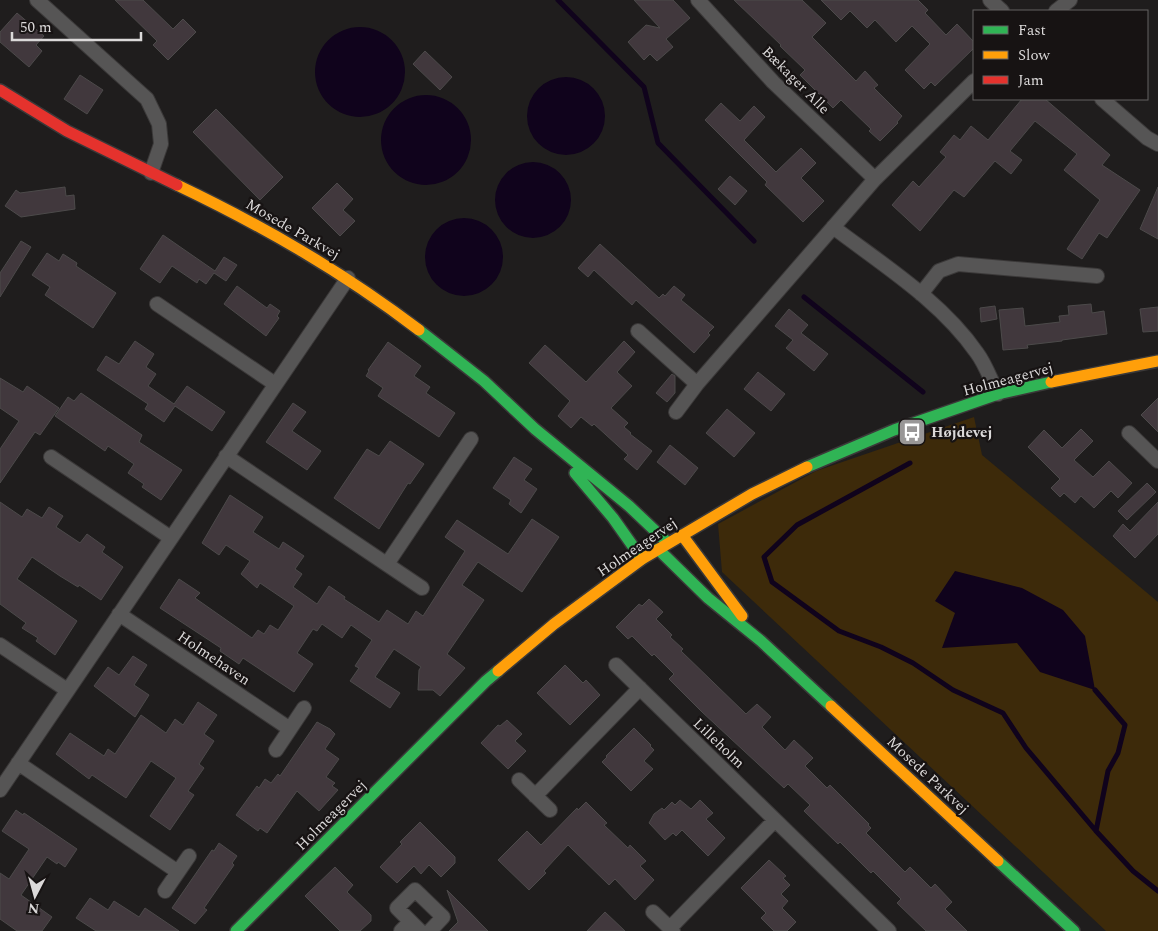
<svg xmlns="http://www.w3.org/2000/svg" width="1158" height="931" viewBox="0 0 1158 931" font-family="Spectral,serif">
  <rect width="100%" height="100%" fill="#1f1d1d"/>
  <path fill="#3d2a0a" d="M974 417 982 455 1158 602V931H1106L722 572 718 524 816 471Z"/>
  <path fill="#10031c" d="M315 72a45 45 0 1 1 90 0a45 45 0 1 1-90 0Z
    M527 116a39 39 0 1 1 78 0a39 39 0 1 1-78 0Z
    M381 140a45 45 0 1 1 90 0a45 45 0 1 1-90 0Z
    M495 200a38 38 0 1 1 76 0a38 38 0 1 1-76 0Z
    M425 257a39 39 0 1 1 78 0a39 39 0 1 1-78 0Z
    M955 571 1022 588 1063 610 1085 636 1095 690 1040 672 1017 643 942 648 955 613 935 601Z"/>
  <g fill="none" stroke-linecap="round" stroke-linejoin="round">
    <path stroke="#10031c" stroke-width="5" d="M558 0 644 87 658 143 754 241
      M804 297 923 392
      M910 463 797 525 764 557 772 582 839 631 881 647 913 663 953 690 1003 713 1026 748 1096 831 1133 871 1158 891
      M1095 690 1125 725 1118 753 1108 771 1096 831"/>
  </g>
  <path fill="#41383d" stroke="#4c4a4a" d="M115 0H143L173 29 183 19 196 32 168 60 153 45 157 41Z
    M634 0H673L690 18 666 39 673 47 657 61 650 54 644 60 628 42 646 25 660 28Z
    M734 0H802L826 23 812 37 856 81 865 71 878 85 874 88 902 116 897 122 898 123 880 141 869 131 871 129 841 100 833 108 800 75 805 70 780 46 781 45Z
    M821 0H918L928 10 925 13 946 35 957 24 974 42V48L935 86 931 82 924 89 905 70 930 44 912 26 896 42 875 20 867 28 850 11 841 20Z
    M17 13 44 36 36 45 42 51 29 67 0 42V32Z
    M425 51 452 77 440 90 413 64Z
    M80 75 103 90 87 114 64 99Z
    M1022 99H1045L1110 155 1102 165 1140 190 1107 238 1099 233 1082 259 1067 249 1100 200 1064 170 1077 154 1035 121 1010 151 1022 160 1011 174 995 161 964 197 954 190 920 231 892 205 913 181 919 187 946 157 940 152 954 135 960 140 971 126 988 140Z
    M721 103 740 121 754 106 765 117 744 140 776 172 801 148 816 163 801 178 824 201 803 222 765 185 767 182 705 120Z
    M216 109 283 177 260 200 193 132Z
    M730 176 747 191 735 205 718 189Z
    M337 183 353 199 343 210 355 221 340 236 312 208Z
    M65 187 66 196 74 195 75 209 21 217 5 206 16 190 20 193Z
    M1158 187V239L1140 229Z
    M163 235 215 271 224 257 237 265 226 281 214 273 206 284 199 279 197 283 172 266 160 283 140 269Z
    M21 241 31 247 0 297V273Z
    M600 244 659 298 663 294 665 296 674 286 685 295 681 300 714 327 708 333 710 335 694 353 636 300 632 305 594 270 588 277 578 268Z
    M47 253 59 261 63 254 77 263 76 266 116 293 93 328 45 295 50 287 32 275Z
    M237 286 267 308 270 304 280 311 277 316 279 318 266 336 224 304Z
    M1091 304 1092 313 1104 311 1107 334 1062 340V341L1027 345 1028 348 1003 350 999 310 1023 308 1025 326 1060 322 1059 316 1069 315 1068 306Z
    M995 306 997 319 981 322 980 308Z
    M1158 307V331L1143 332 1140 309Z
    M789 309 808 325 801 333 828 354 814 371 786 348 793 340 775 326Z
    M135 341 154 354 146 367 156 374 148 386 174 404 187 386 225 412 212 431 175 406 164 422 145 409 148 404 97 370 106 356 119 364Z
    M624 341 635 352 617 372 632 386 611 408 628 423 624 427 631 433 630 434 652 451 637 470 624 459 628 455 594 424 592 426 581 417 571 428 558 416 570 401 529 363 545 345 586 382Z
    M388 342 421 366 414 376 430 387 426 393 455 413 439 437 378 396 383 388 366 376 369 371 368 370Z
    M758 372 785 394 771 411 744 389Z
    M672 374 675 376V393L667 402 656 393Z
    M0 378 23 392 27 386 59 408 40 435 35 432 0 483V449L19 421 0 408Z
    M81 393 142 435 139 442 182 470 161 500 142 487 144 484 128 473 134 464 108 446 105 451 55 416 68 397 74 401Z
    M1158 398V432L1141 415Z
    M293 403 306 412 292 431 321 451 307 470 266 442Z
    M727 409 755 433 734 457 706 433Z
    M1081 429 1093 441 1074 460 1093 477 1109 461 1132 483 1118 498 1111 491 1094 508 1081 496 1075 503 1064 493 1060 497 1051 488 1060 479 1028 447 1044 430 1062 448Z
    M390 441 424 464 410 484 408 483 379 529 334 498 367 449 379 456Z
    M670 445 698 468 685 485 657 462Z
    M514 457 532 469 524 480 537 489 521 513 509 504 511 500 493 488Z
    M1147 483 1156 492 1127 520 1118 511Z
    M230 495 263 517 253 532 279 549 283 542 304 556 295 569 302 574 293 587 317 604 329 586 345 597 344 599 379 622 387 610 408 624 416 611 423 616 465 551 445 537 457 520 508 554 532 519 559 537 522 592 478 562 462 585 484 600 447 654 465 668 440 696 433 690H418L419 670 421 667 394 649 375 677 400 693 390 708 350 681 359 668 355 666 372 640 351 625 342 638 322 624 317 631 313 629 297 653 313 664 294 692 243 658 239 664 220 651 221 648 160 608 179 579 200 593 195 598 252 638 258 630 264 634 270 625 278 630 294 606 260 583 257 588 241 574 250 561 226 545 219 555 202 543Z
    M0 502 22 517 27 509 42 518 49 507 63 516 56 527 80 543 87 534 105 547 102 552 123 567 101 600 79 585 78 587 60 576 32 557 17 579 77 621 55 655 36 641 38 638 22 628 26 623 0 604Z
    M1158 502V534L1135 558 1113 536 1123 524 1130 531Z
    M649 599 663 612 656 619 672 635 670 637 683 649 681 651 746 714 757 704 771 717 762 727 785 750 794 740 813 758 805 766 827 788 830 785 869 824 868 825 871 828 866 833 905 872 910 867 931 888 935 884 952 902 945 909 967 931H926L897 903 901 899 873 871 871 873 840 842 838 844 804 811 810 805 788 784 784 788 702 712 669 679 674 674 654 654 652 656 632 636 628 639 616 627 639 604 642 606Z
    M133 656 147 665 134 685 149 695 135 717 94 686 108 667 119 675Z
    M565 665 583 683 586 680 600 695 570 725 537 693Z
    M198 702 217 715 204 734 214 741 199 764 204 768 188 791 194 795 170 830 150 816 176 778 151 761 126 798 92 775 89 779 56 754 70 733 104 756 108 749 115 754 141 715 166 733 175 719 183 725Z
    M507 720 522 734 515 741 526 751 508 769 481 743 498 725 500 726Z
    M317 722 330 729 335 734 325 749 339 759 326 777 335 783 332 786 338 790 319 811 297 791 267 833 260 828 258 831 236 815 257 786 259 788 265 779 271 783 278 774 280 776Z
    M634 728 651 745 650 746 654 750 644 761 653 769 631 791 602 762 607 757 606 756Z
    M680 800 691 809 700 800 713 813 706 819 725 838 708 856 682 830 676 836 673 833 665 840 649 823 654 814 662 808 664 810 672 802 675 805Z
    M586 802 607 823 604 825 628 848 630 845 646 861 640 866 654 880 635 900 615 879 609 885 568 845 544 871 546 873 529 890 498 860 527 831 541 845 577 808 578 810Z
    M16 810 23 815 24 813 77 849 65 867 58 862 57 864 47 857 21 895 52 917 42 931H17L0 919V873L9 879 29 849 2 831Z
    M420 822 455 857V863L441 877 429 865 421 874 414 866 397 883 380 867 402 844 400 842Z
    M219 843 237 856 232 863 234 865 204 908 207 910 195 924 172 908 212 850 214 851Z
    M769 860 786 876 783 878 790 885 781 894 788 901 782 908 796 922 787 931H774L761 918 766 913 741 888Z
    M335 867 353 885 347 892 371 915V921L360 931H340L305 896Z
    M447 890 488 931H449L458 922Z
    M90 898 108 910 114 901 139 917 145 908 179 931H96L76 918Z
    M605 912 625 931H587Z"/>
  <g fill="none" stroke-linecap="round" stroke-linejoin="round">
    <g stroke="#3b3939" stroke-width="16">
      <path id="street" d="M37 0 147 99 159 124 161 144 151 173
        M698 0 773 82 875 179
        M990 0 1002 11
        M1056 11 1070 0
        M1102 99 1147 138 1158 144
        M833 227C883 265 941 301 977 353 986 365 991 381 998 394
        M921 294 939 271 958 264 1097 276
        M157 304 275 384
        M638 331 697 384
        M676 412 697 384 875 179 974 81
        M1129 433 1158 461
        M226 456 422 588
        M51 457 171 538
        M387 564 471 439
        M119 614 290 729
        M0 645 67 690
        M616 665 889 931
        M276 750 304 708
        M18 763 178 872
        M519 780 550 810
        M0 790 348 278
        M535 796 640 688
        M165 891 189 856
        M653 912 673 931
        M670 928 775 820
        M401 931 410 922
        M420 931 397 908 415 890 443 917 430 931"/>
    </g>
    <g stroke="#3b3939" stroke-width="14">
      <path id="fast" d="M419 330 484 381 535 429 629 506 668 543
        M807 467 894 430 998 394 1051 382
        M575 473 613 518 642 559
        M658 549 708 598 761 641 831 706
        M998 861 1074 931
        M236 931 486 681 498 671"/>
    </g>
    <g stroke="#3b3939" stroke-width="14">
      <path id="slow" d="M177 185C265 227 341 271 419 330
        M1051 382 1158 361
        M682 535 742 616
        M498 671 554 624 642 559 752 494 807 467
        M831 706 998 861"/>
    </g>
    <g stroke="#3b3939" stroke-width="14">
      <path id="jam" d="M0 90 67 131 177 185"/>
    </g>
    <use href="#street" stroke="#565555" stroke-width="14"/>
    <use href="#fast" stroke="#30b455" stroke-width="11"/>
    <use href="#slow" stroke="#ff9f0a" stroke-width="11"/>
    <use href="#jam" stroke="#e5322d" stroke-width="11"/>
  </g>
  <defs>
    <g id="bus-square" transform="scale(1.4375)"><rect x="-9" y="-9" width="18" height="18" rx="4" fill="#999797" stroke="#171313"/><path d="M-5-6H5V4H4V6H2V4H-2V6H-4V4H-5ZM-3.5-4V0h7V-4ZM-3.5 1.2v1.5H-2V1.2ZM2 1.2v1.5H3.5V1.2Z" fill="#fff"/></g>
  </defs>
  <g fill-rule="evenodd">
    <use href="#bus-square" x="912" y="432"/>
  </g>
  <g text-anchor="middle" stroke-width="4.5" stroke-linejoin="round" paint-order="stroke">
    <g font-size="15" fill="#dbd9d9" stroke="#171313">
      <text transform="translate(796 80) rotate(45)" y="5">Bækager Alle</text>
      <text transform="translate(293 229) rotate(30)" y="5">Mosede Parkvej</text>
      <text transform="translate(1008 379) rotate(-15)" y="5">Holmeagervej</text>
      <text transform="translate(637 547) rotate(-34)" y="5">Holmeagervej</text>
      <text transform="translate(214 658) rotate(34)" y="5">Holmehaven</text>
      <text transform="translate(719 743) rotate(44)" y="5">Lilleholm</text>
      <text transform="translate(928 775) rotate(43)" y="5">Mosede Parkvej</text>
      <text transform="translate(331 815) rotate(-45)" y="5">Holmeagervej</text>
    </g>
    <g font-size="15" font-weight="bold" fill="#dbd9d9" stroke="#171313" text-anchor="start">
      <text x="931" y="437">Højdevej</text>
    </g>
  </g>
  <rect x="973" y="10" width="175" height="90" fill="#171313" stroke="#656262"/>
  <rect x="983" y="26" width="25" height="8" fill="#30b455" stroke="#656262"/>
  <text x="1018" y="35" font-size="15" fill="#dbd9d9">Fast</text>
  <rect x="983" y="51" width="25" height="8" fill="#ff9f0a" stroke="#656262"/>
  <text x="1018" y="60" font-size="15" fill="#dbd9d9">Slow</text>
  <rect x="983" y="76" width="25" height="8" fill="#e5322d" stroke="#656262"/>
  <text x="1018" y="85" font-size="15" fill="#dbd9d9">Jam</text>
  <g transform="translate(35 896) rotate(186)" stroke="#171313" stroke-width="4" paint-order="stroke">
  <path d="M0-4L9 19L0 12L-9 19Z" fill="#dbd9d9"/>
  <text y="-8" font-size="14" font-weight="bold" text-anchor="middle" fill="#dbd9d9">N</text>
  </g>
  <path d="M12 32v8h129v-8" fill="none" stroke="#dbd9d9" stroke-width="2.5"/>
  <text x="20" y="32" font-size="15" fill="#dbd9d9" stroke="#171313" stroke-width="4" paint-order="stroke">50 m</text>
</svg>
